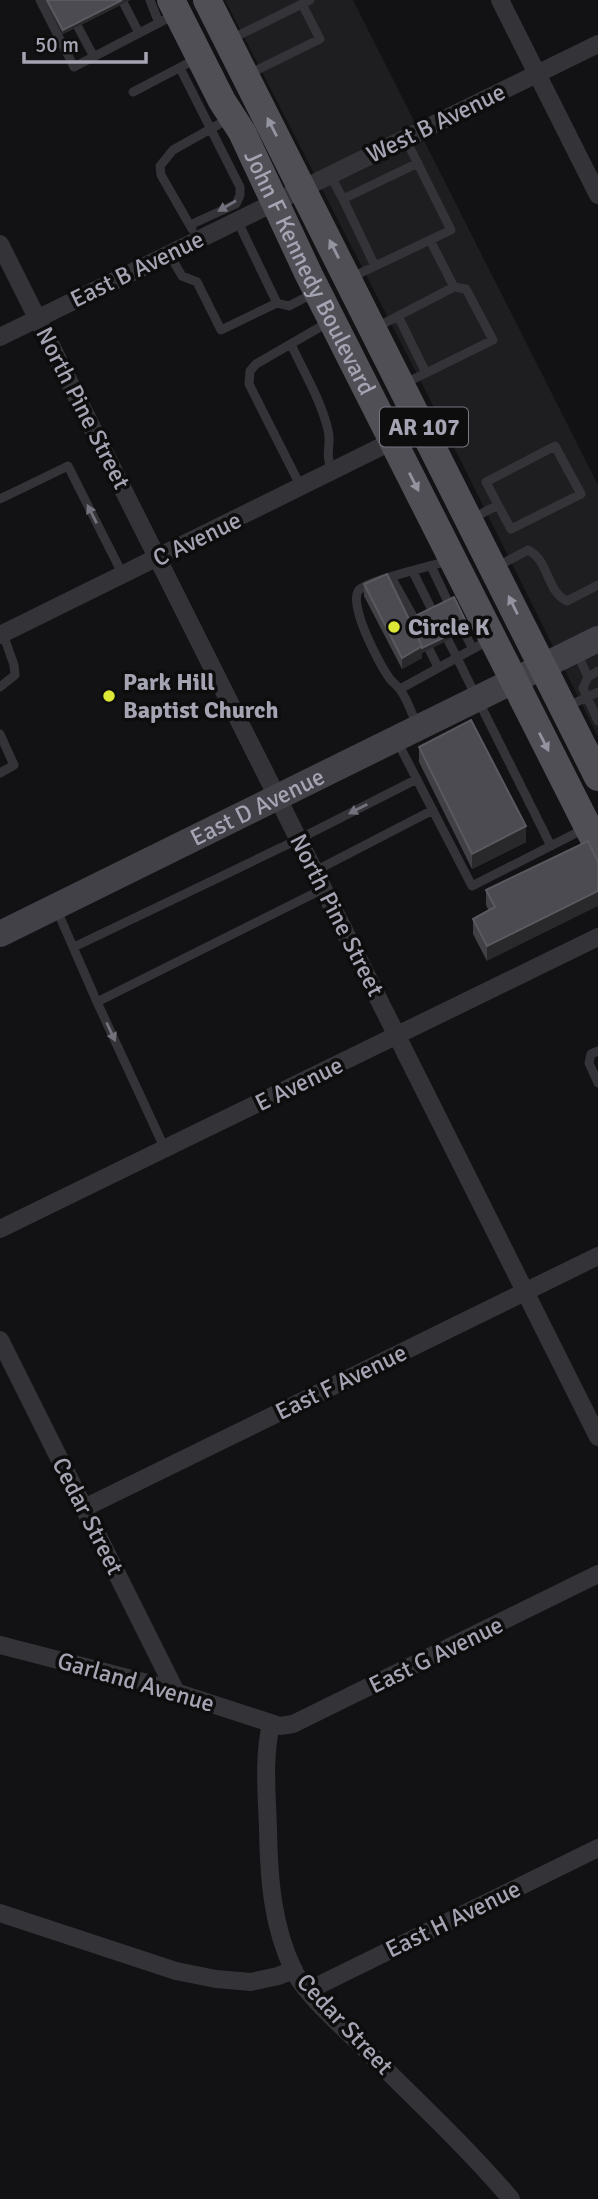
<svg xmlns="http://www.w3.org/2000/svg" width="598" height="2199" viewBox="0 0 598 2199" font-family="Signika,sans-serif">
  <rect width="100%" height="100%" fill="#121113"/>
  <path fill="#1e1e20" d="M225 0H353L598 485V737L439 417Z"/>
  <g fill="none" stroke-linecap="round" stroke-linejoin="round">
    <path stroke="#343338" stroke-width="9" d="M40 0 74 67 174 15
      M150 0 159 23
      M124 4 139 33
      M78 27 94 57
      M231 39 302 4
      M180 68 240 187V195L236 204 190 225
      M247 75 320 39 302 4 310 0
      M133 92 198 58
      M330 175 343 199
      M237 220 277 303 289 306 316 292
      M192 229 161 175 160 166 173 150 230 118
      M169 254 182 276 197 282 221 330 277 303
      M375 266 343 199 418 163
      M350 278 451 230 405 138
      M375 328 398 316
      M291 344C303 371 321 400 328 430 332 445 324 451 332 472
      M426 373 493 340 466 289 454 287
      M403 384 426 373 398 316 454 287 430 240
      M301 487 249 384 250 371 256 364 327 323
      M0 499 68 466 123 575
      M471 519 498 505 511 529 581 494 555 446 486 482 498 505
      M431 566 449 604
      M496 567 528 550C549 560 546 591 567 601L598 585
      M413 572 433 612
      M391 577 415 620
      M464 632 473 649
      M448 640 551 846
      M429 649 438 667
      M577 653 588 677
      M598 671 588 677 583 688 598 721
      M0 687 15 675 14 665 3 634
      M400 689 491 639
      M568 706 598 692
      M417 725C412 714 408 701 401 691 398 686 393 683 390 679 380 666 347 603 359 590 369 580 433 566 451 560
      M0 734 14 765 0 773
      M397 741 472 886 586 828
      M315 871 433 810
      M56 908 97 1002 165 1149
      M74 947 299 839 417 779
      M97 1002 323 889
      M598 1051 591 1054 589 1063 598 1083"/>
    <path stroke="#343338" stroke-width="18" d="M500 0 598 195
      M0 244 598 1437
      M0 337 598 44
      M0 635 423 426
      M0 1229 598 937
      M0 1340 176 1692
      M84 1508 598 1256
      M0 1645 151 1684 280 1726 293 1724 598 1574
      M271 1724C263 1759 267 1794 268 1830 269 1878 272 1926 294 1971 306 1995 342 2026 362 2046 412 2096 465 2145 511 2199
      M0 1913 176 1971 216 1979 251 1982 278 1976 294 1970
      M309 1990 598 1848"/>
    <path stroke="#424148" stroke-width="26" id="s1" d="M0 934 598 639"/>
    <g stroke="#504f56" stroke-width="28">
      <path id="s2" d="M171 0 222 101 242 132 309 275 598 847"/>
      <path d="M207 0 598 777"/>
    </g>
  </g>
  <path fill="#414045" d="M45 0H130L63 34Z
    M364 584 409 619 468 630 422 653V658L402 669 364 596Z
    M419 747 526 842 472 869 419 762Z
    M588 841 487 961 473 934V919L489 911 486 905V890Z"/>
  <path fill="#29292c" d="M122 0H130L63 34V30Z
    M468 626V630L422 653V658L402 669V658L422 646Z
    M526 826V842L472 869V854Z
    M598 891V906L487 961V946Z"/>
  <path fill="#4b4b51" stroke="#595960" stroke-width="2" d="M47 0H122L63 30Z
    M387 574 422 646 402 658 364 584Z
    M454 597 468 626 422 648V646L409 619Z
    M471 720 526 826 472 854 419 747Z
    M588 841 598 862V891L487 946 473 919 495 907 486 890Z"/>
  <defs><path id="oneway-solid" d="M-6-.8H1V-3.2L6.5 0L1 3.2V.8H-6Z" transform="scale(1.75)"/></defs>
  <g fill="#9493a0">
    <use href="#oneway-solid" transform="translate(272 127) rotate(-117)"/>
    <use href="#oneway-solid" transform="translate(334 249) rotate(-117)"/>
    <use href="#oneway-solid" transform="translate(414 482) rotate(63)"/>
    <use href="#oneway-solid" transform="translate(513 605) rotate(-116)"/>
    <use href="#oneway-solid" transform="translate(544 742) rotate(63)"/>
  </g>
  <g fill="#72717c">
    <use href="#oneway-solid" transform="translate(227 206) rotate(150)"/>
    <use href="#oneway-solid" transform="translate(92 514) rotate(-117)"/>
    <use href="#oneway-solid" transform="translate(358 809) rotate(153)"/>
    <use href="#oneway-solid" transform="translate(111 1032) rotate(65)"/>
  </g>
  <g fill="#dde735" stroke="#0d0d0e" stroke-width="2.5">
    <circle cx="394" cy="627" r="7"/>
    <circle cx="109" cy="696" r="7"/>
  </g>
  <g text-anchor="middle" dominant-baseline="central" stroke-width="7" stroke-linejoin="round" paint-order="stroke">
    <rect fill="#0d0d0e" stroke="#777782" stroke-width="2" x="380" y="407.5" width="88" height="39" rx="5"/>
    <g font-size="23" font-weight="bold" fill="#a5a4b3">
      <text x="424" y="427">AR 107</text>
    </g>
    <g font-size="24" fill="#a5a4b3" stroke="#0d0d0e">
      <text transform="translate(436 123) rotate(-26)">West B Avenue</text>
      <text transform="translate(137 269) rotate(-26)">East B Avenue</text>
      <text stroke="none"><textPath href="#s2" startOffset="306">John F Kennedy Boulevard</textPath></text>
      <text transform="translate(83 408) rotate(63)">North Pine Street</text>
      <text transform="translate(197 539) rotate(-26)">C Avenue</text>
      <text stroke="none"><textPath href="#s1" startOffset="287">East D Avenue</textPath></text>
      <text transform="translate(337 915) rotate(63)">North Pine Street</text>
      <text transform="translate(299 1084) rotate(-26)">E Avenue</text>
      <text transform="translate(341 1382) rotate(-26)">East F Avenue</text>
      <text transform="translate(88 1516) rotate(63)">Cedar Street</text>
      <text transform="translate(436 1655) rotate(-26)">East G Avenue</text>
      <text transform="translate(136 1682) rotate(16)">Garland Avenue</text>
      <text transform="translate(453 1919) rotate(-26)">East H Avenue</text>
      <text transform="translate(345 2024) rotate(47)">Cedar Street</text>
    </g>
    <g font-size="24" font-weight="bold" fill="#a5a4b3" stroke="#0d0d0e" text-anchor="start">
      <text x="408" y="627">Circle K</text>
      <text x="123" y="682">Park Hill<tspan x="123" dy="28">Baptist Church</tspan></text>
    </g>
  </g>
  <path d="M24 52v10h122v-10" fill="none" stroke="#a5a4b3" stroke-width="3.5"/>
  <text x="35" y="52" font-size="21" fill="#a5a4b3" stroke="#0d0d0e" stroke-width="5" paint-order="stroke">50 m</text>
</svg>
